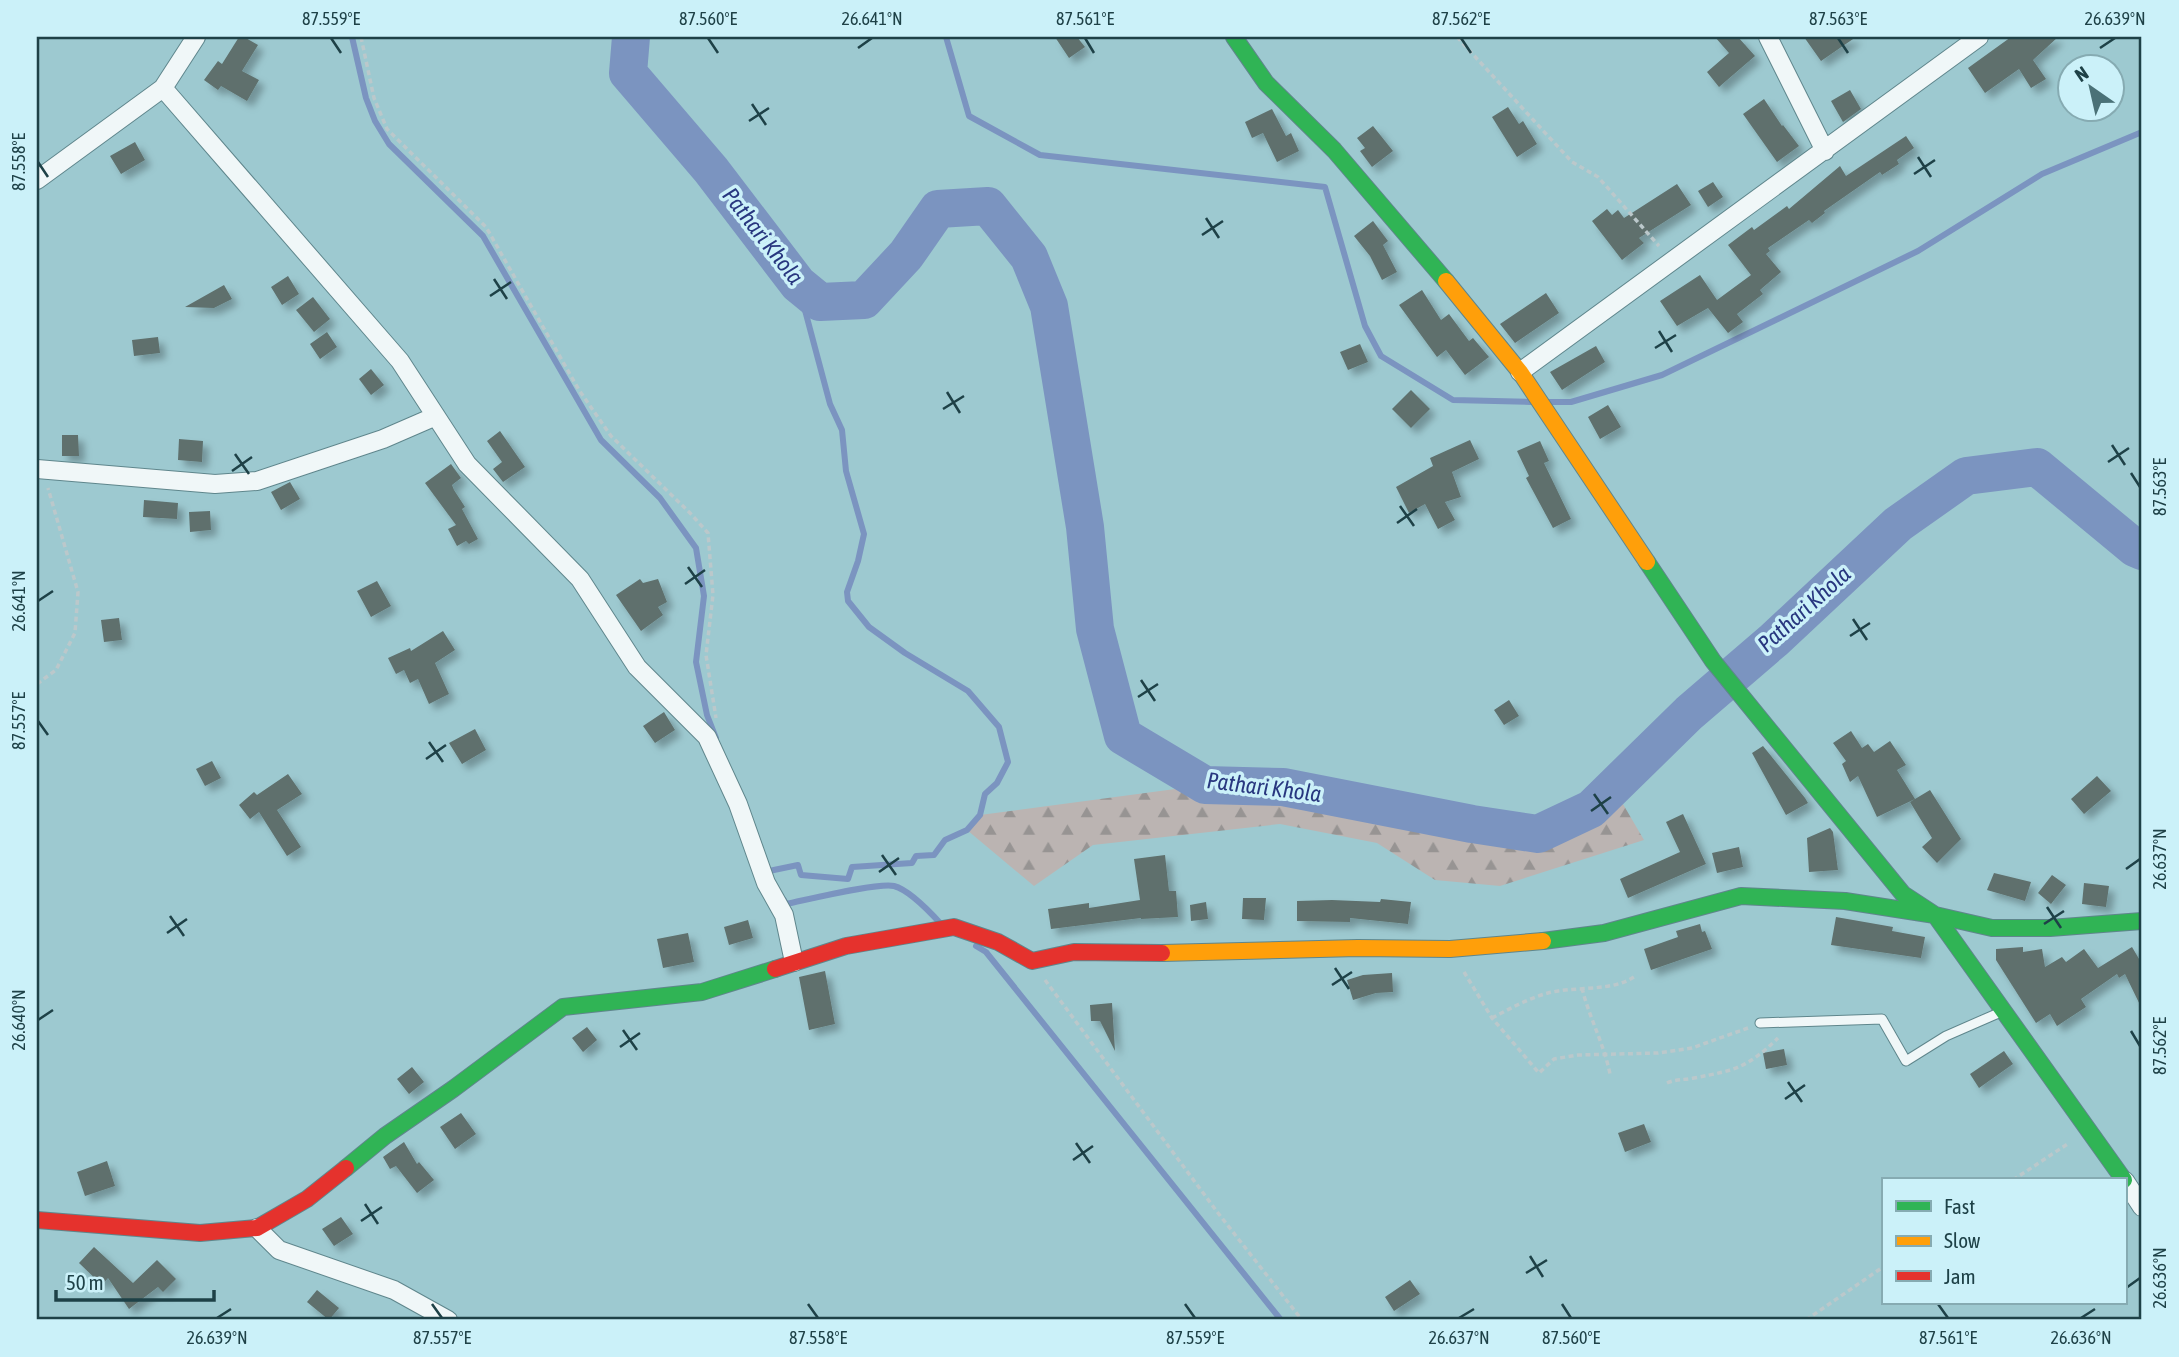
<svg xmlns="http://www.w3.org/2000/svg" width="2179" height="1357" viewBox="0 0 2179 1357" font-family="'Asap Condensed',sans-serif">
  <defs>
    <pattern id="forest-firs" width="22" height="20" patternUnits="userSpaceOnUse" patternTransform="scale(1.75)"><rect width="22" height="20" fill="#bbb4b2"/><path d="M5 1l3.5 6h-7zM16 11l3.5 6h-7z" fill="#979493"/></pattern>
    <filter id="shadow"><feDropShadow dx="6" dy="6" stdDeviation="3.5" flood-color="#0004"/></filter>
  </defs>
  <rect width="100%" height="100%" fill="#9dc9d0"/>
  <path fill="url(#forest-firs)" d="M1205 785 1283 787 1472 824 1538 834 1591 809 1613 787 1644 840 1500 886 1435 880 1377 843 1280 824 1093 845 1034 886 967 830 980 815Z"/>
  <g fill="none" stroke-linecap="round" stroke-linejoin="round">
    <path stroke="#7b94c0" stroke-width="6" d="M352 37 366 98 375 121 389 144 483 236 601 440 660 498 696 548 704 596 696 662 707 715 716 738
      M946 37 969 116 1040 155 1325 187 1365 326 1381 356 1453 400 1532 402
      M798 284 830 404 842 430 846 471 864 534 858 561 847 592 848 601 869 627 905 653 968 691 999 727 1008 762 997 783 985 794 980 815
      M1549 402H1571L1662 375 1918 251 2042 174 2142 132
      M769 871 798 865 801 875 848 879 852 867 912 863 916 856 934 855 945 840 967 830 980 815
      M784 900 786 904C806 900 879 882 894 886 909 890 931 913 941 924
      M976 946 986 952 1281 1320"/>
    <path stroke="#7b94c0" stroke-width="38" d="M631 37 628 73 711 170 798 284 820 302 864 300 906 255 938 209 988 206 1029 257 1049 306 1085 527 1095 629 1123 736 1205 785 1283 787 1472 824 1538 834 1591 809 1689 713 1774 640 1898 524 1966 476 2037 467 2135 548 2142 551"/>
  </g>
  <path fill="#5e706d" filter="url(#shadow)" d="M239 37H244L258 45 242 71 259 80 247 101 221 86 218 90 204 80 218 61 222 64Z
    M1055 37H1077L1085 47 1069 58Z
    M1715 37H1738L1755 56 1719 87 1707 72 1729 53Z
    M1804 37H1856L1821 61Z
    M2011 37H2058L2033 60 2046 79 2031 88 2019 69 1985 93 1968 68Z
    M1850 90 1861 109 1843 122 1831 101Z
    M1764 99 1782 126 1783 125 1799 146 1777 162 1743 114Z
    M1508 107 1519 124 1523 121 1537 144 1517 157 1492 117Z
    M1272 109 1286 136 1291 133 1299 151 1277 162 1263 133 1252 138 1245 122Z
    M1373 126 1393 151 1372 167 1360 151 1365 148 1357 138Z
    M1906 136 1914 148 1897 160 1899 164 1882 175 1880 172 1824 211 1825 213 1812 223 1809 220 1768 248 1770 251 1766 254 1781 272 1760 290 1763 294 1737 314 1743 322 1728 333 1708 308 1677 326 1660 301 1700 275 1717 300 1751 275 1728 245 1752 227 1754 230 1787 206 1789 209 1840 166 1846 176Z
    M135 142 145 160 121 174 110 156Z
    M1713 182 1723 197 1708 207 1698 191Z
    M1677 184 1691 205 1639 238 1644 243 1622 260 1592 221 1607 209 1612 215 1618 210 1624 218Z
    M1373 221 1388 241 1383 245 1397 272 1382 280 1370 256 1354 236Z
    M288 276 299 294 282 305 271 287Z
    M224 285 232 299 214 308 185 307Z
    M1422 290 1441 320 1449 314 1469 341 1473 338 1489 357 1465 375 1446 350 1437 357 1399 305Z
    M1546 293 1559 313 1515 343 1500 324Z
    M313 297 330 319 314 332 296 310Z
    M327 332 337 347 320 359 310 344Z
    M158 337 160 353 134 356 132 340Z
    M1360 344 1368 362 1348 370 1340 352Z
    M1596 346 1605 362 1562 390 1550 372Z
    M371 369 384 385 371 395 359 379Z
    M1411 390 1430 409 1411 428 1392 409Z
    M1608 405 1621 427 1600 439 1588 417Z
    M500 431 525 467 503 482 493 469 502 462 487 441Z
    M62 435H78L79 456H62Z
    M179 439 203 441 202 462 178 460Z
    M1470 440 1479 459 1452 472 1461 497 1445 502 1455 520 1438 529 1425 504 1409 513 1396 487 1433 466 1430 458Z
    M1540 441 1549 461 1544 463 1571 519 1553 528 1526 478 1529 476 1517 451Z
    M451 464 461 478 452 485 454 490 465 507 462 509 478 539 469 544 466 541 457 546 448 529 456 525 425 483Z
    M290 482 300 499 281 510 271 492Z
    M144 500 178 503 177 519 143 517Z
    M210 511 211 530 190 532 189 512Z
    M640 579 643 583 658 579 667 602 658 607 663 615 641 631 616 595Z
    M377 581 391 606 371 617 357 591Z
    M119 618 122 640 104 642 101 620Z
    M443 631 455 650 435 663 449 694 429 704 418 679 410 683 404 670 396 674 388 658 410 648 411 651Z
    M1509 700 1519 716 1504 725 1494 710Z
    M664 712 675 730 655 743 643 726Z
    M475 729 486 750 462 764 449 743Z
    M1851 731 1862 748 1868 744 1874 752 1890 741 1906 765 1897 770 1915 799 1877 817 1858 776 1850 782 1842 764 1846 761 1833 743Z
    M1763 746 1805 798 1808 803 1786 815 1752 753Z
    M212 761 221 778 205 786 196 769Z
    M288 774 302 794 277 810 301 847 287 856 259 812 250 819 239 805 254 792 257 795Z
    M2097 776 2111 791 2084 814 2071 799Z
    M1930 790 1961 839 1937 863 1922 847 1932 838 1910 802Z
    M1683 814 1706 864 1628 898 1620 879 1680 852 1666 822Z
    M1830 828 1833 832 1838 870 1809 872 1807 838Z
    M1739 847 1743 867 1717 873 1712 853Z
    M1165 855 1169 891H1176L1178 917 1141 919V918L1051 929 1048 909 1089 903V908L1140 900 1134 859Z
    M1994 873 2031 882 2025 901 1987 890Z
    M2052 875 2066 885 2051 904 2038 893Z
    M2084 883 2109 886 2106 907 2082 904Z
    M1243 898H1266L1264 920 1242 919Z
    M1381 899 1411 902 1408 924 1350 918V922L1297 921V901L1332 900 1380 902Z
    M1206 902 1208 919 1191 921 1190 905Z
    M1836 917 1893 927 1892 931 1925 937 1921 958 1831 945Z
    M748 920 753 938 729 945 724 927Z
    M1700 924 1702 932 1705 931 1712 949 1651 970 1644 949 1678 937 1676 931Z
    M688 933 694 962 663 968 657 939Z
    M2023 947V952L2042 949 2045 967 2062 957 2066 962 2084 949 2098 968 2132 947 2142 964V1009L2125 974 2119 978 2117 974 2081 999 2086 1007 2057 1026 2050 1014 2036 1023 1996 960V949Z
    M825 971 835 1024 809 1030 799 977Z
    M1392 973 1393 992 1376 993 1353 1000 1347 980 1363 975Z
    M1112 1003 1115 1051 1100 1021H1091L1090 1005Z
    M587 1027 597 1040 583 1052 572 1038Z
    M1784 1049 1787 1065 1766 1069 1763 1053Z
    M2004 1051 2013 1064 1979 1088 1970 1074Z
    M412 1067 424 1082 409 1094 397 1079Z
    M461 1113 476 1134 455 1149 440 1127Z
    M1644 1124 1651 1142 1625 1152 1618 1133Z
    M404 1142 417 1164 419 1162 434 1180 417 1193 396 1166 390 1169 383 1157Z
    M107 1161 115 1186 85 1196 77 1172Z
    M341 1217 353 1234 334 1246 322 1229Z
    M94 1247 133 1283 157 1260 176 1279 163 1292 158 1287 129 1309 108 1278 102 1285 79 1263Z
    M1410 1280 1420 1294 1394 1311 1385 1297Z
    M317 1290 339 1308 329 1320 307 1302Z"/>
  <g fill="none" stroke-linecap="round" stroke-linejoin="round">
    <defs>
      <path id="lane" d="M1760 1023 1882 1019 1906 1061 1946 1036 2001 1012"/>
      <path id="street" d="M1768 37 1825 151
        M163 88 196 37
        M37 180 163 88 400 361 467 464 580 579 637 667 707 737 738 804 766 883 784 915 794 962
        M1520 372 1979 37
        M37 469 215 484 257 481 383 439 436 416
        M2125 1181 2142 1207
        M257 1228 279 1250 394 1290 448 1320"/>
      <path id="fast" d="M1234 37 1266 83 1334 150 1446 281
        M1647 562 1713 661 1903 894 1935 915 1992 928H2050L2142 921
        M1543 941 1604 933 1741 896 1845 901 1935 915 2124 1180
        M346 1168 385 1136 453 1089 563 1007 702 992 775 969"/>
      <path id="slow" d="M1446 281 1520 372 1647 562
        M1162 953 1358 948 1450 949 1543 941"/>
      <path id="jam" d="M775 969 846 946 954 927 998 942 1032 961 1074 952 1162 953
        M37 1220 200 1233 257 1228 307 1199 346 1168"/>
    </defs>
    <use href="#lane" stroke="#5f868c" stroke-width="11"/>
    <use href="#street" stroke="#5f868c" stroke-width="20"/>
    <use href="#fast" stroke="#5f868c" stroke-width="18"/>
    <use href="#slow" stroke="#5f868c" stroke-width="18"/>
    <use href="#jam" stroke="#5f868c" stroke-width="18"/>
    <path stroke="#bbc8cb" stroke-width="3.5" stroke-dasharray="5 3.5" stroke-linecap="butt" d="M361 37 374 98 387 129 486 227 579 390 611 436 690 513 708 533 713 595 706 655 716 718
      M1457 37 1572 162 1598 177 1659 246
      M37 684 56 670 75 633 78 592 48 488
      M1464 972 1492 1018 1539 1073 1554 1059 1578 1055 1658 1053 1692 1048 1748 1028
      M1045 980 1218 1213 1302 1320
      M1582 988C1589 1017 1604 1044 1610 1074
      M1492 1018C1509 1009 1529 998 1548 993 1575 986 1611 992 1634 977
      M1667 1083C1676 1079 1684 1080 1694 1078 1736 1070 1747 1068 1778 1038
      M2013 1180 2069 1143
      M1806 1320 1883 1267"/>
    <use href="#lane" stroke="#f0f7f8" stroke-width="9"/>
    <use href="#street" stroke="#f0f7f8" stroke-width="18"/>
    <use href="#fast" stroke="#30b455" stroke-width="16"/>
    <use href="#slow" stroke="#ff9f0a" stroke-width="16"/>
    <use href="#jam" stroke="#e5322d" stroke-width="16"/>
  </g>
  <path fill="none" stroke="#1e4147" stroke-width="2.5" d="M331 38 341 53M708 38 718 53M1085 38 1094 53M1461 38 1471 53M1838 38 1848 53M858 48 872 38M2100 48 2115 38M752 104 766 125M749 121 769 108M1918 157 1931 177M38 162 48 177M1914 174 1935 160M1206 218 1219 238M1202 235 1223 221M494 279 507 299M490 296 511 282M1659 331 1672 352M1655 348 1676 335M947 392 960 413M943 409 964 396M2112 445 2125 465M235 454 249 474M2108 462 2129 448M232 471 252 457M2131 473 2140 487M1400 506 1414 526M1397 523 1417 509M688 567 702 587M685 584 705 570M38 601 53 591M1853 619 1867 640M1850 636 1870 623M1141 680 1155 701M1138 697 1158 684M38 721 48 735M429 742 443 762M426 759 446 745M1594 794 1608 814M1591 811 1611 797M882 855 896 875M2126 869 2140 859M879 872 899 858M2047 907 2061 928M170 916 184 936M2044 924 2064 911M167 933 187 919M1335 968 1349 989M1332 985 1352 972M38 1020 53 1010M623 1030 637 1050M2131 1031 2140 1046M620 1047 640 1033M1788 1082 1802 1102M1785 1099 1805 1085M1076 1143 1090 1163M1073 1160 1093 1146M365 1204 378 1224M361 1221 382 1207M1530 1256 1543 1277M1526 1273 1547 1260M2126 1288 2140 1278M432 1304 442 1318M808 1304 818 1318M1185 1304 1195 1318M1562 1304 1571 1318M1938 1304 1948 1318M217 1318 231 1309M1459 1318 1474 1309M2081 1318 2095 1309"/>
  <g text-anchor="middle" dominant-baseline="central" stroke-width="7" stroke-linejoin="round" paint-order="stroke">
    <g font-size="23" font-style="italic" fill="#28377f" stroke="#cbf1f9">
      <text transform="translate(763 236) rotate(52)">Pathari Khola</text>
      <text transform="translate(1804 609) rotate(-42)">Pathari Khola</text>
      <text transform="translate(1264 787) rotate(7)">Pathari Khola</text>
    </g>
  </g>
  <rect width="2179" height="1357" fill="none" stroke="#cbf1f9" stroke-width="77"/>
  <rect x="1882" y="1178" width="245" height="126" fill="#cbf1f9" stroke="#86abb2" stroke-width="2"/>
  <rect x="1896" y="1201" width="35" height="10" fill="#30b455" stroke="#86abb2" stroke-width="2"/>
  <text x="1944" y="1214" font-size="21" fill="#1e4147">Fast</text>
  <rect x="1896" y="1236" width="35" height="10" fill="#ff9f0a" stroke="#86abb2" stroke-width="2"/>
  <text x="1944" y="1248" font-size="21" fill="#1e4147">Slow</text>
  <rect x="1896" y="1271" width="35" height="10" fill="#e5322d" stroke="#86abb2" stroke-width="2"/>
  <text x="1944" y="1284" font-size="21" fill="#1e4147">Jam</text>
  <g transform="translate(2091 88) rotate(326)"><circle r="33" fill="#cbf1f9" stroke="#86abb2" stroke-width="2"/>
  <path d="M0-5L12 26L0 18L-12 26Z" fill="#4a7177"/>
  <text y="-10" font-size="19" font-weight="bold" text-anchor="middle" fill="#1e4147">N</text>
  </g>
  <path d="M56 1290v10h158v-10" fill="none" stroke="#1e4147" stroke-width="3.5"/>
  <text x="66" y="1290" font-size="21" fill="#1e4147" stroke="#cbf1f9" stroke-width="5" paint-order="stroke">50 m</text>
  <rect x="38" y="38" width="2102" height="1280" fill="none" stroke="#1e4147" stroke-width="2.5"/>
  <g font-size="18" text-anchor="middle" fill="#1e4147">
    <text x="331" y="25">87.559°E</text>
    <text x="708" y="25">87.560°E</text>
    <text x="872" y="25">26.641°N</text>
    <text x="1085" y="25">87.561°E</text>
    <text x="1461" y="25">87.562°E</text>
    <text x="1838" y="25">87.563°E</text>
    <text x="2115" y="25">26.639°N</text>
    <text transform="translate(19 162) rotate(-90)" y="6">87.558°E</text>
    <text transform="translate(2160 487) rotate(-90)" y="6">87.563°E</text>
    <text transform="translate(19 601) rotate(-90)" y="6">26.641°N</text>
    <text transform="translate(19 721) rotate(-90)" y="6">87.557°E</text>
    <text transform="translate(2160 859) rotate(-90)" y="6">26.637°N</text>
    <text transform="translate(19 1020) rotate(-90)" y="6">26.640°N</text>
    <text transform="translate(2160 1046) rotate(-90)" y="6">87.562°E</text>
    <text transform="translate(2160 1278) rotate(-90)" y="6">26.636°N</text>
    <text x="217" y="1344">26.639°N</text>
    <text x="442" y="1344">87.557°E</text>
    <text x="818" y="1344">87.558°E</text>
    <text x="1195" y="1344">87.559°E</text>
    <text x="1459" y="1344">26.637°N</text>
    <text x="1571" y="1344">87.560°E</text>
    <text x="1948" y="1344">87.561°E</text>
    <text x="2081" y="1344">26.636°N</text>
  </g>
</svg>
